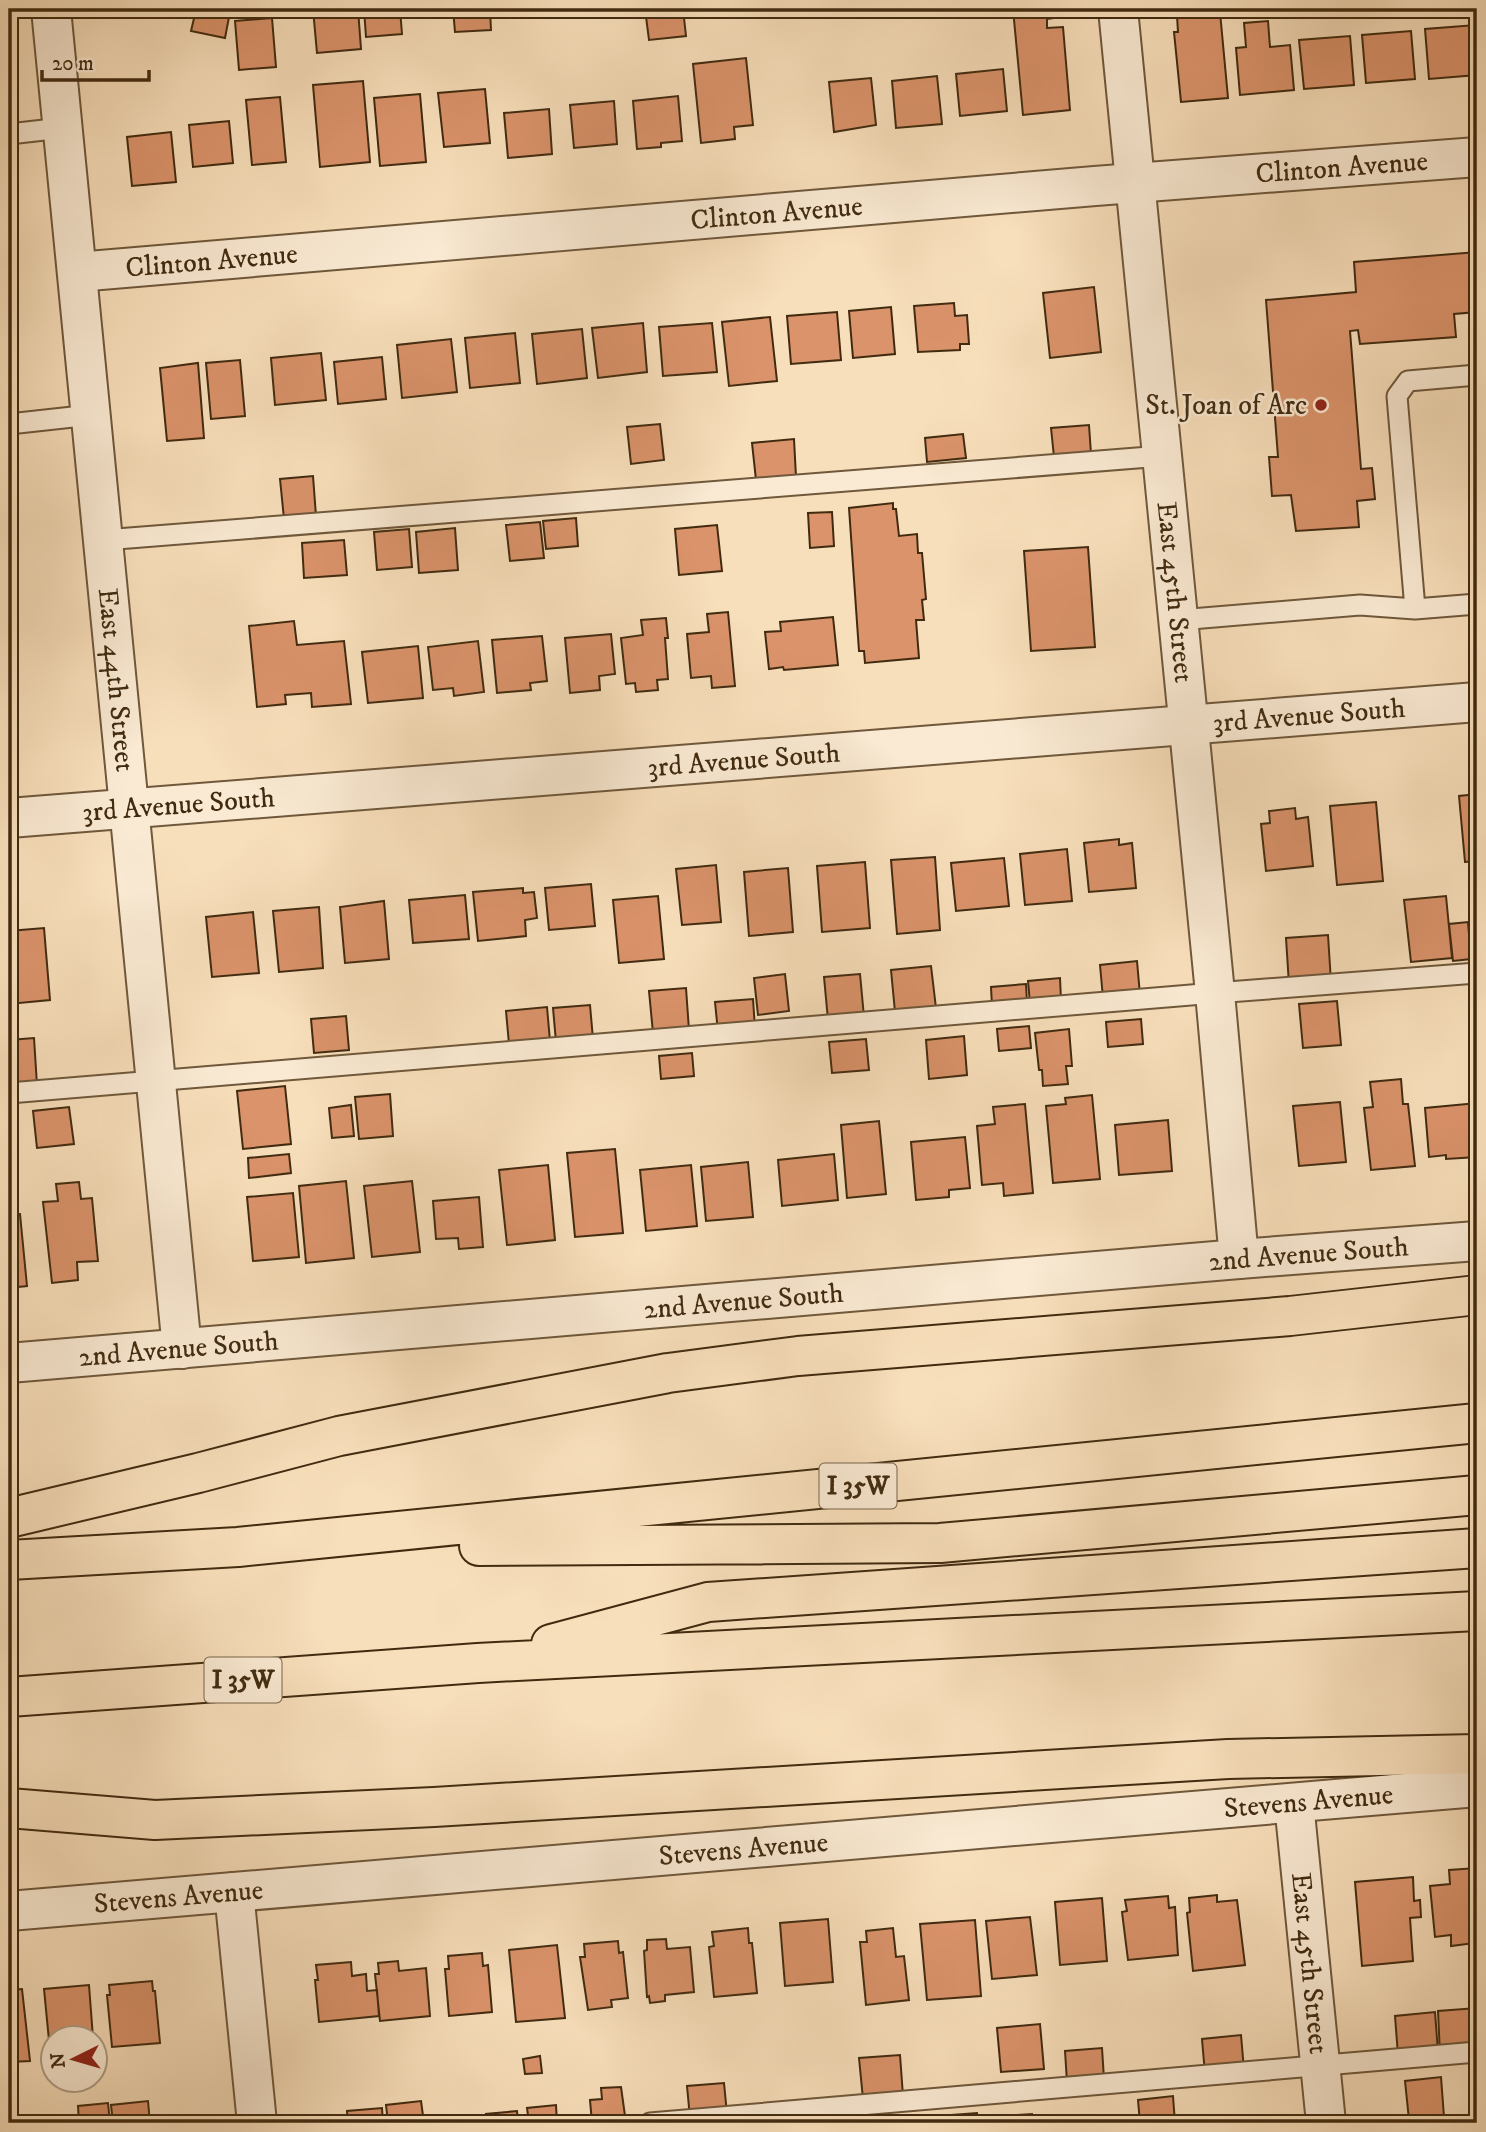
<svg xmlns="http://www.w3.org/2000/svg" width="1486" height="2132" viewBox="0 0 1486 2132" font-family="'IM FELL DW Pica',serif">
  <rect width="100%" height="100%" fill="#f8dfbb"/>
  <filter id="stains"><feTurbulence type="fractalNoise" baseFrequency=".00286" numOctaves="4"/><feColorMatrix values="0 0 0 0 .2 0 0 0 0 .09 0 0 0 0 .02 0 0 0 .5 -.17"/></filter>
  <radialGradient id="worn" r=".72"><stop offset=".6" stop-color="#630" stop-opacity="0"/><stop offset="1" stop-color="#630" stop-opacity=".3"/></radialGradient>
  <path fill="#db936b" stroke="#412b10" stroke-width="2" d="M313 9H358L361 49 317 53Z
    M364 9H400L402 34 366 37Z
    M453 9H490L491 30 455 32Z
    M645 9H683L686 36 649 40Z
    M1013 9H1060L1061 17 1047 19V28L1063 27 1070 110 1023 115Z
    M196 10 229 17 225 38 191 31Z
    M1220 12 1228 98 1181 102 1174 32H1178L1177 16Z
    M272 18 276 67 239 70 235 21Z
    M1268 21 1270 47 1290 45 1294 90 1240 95 1236 48 1246 47 1244 23Z
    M1476 25 1477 75 1429 79 1425 29Z
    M1411 31 1415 79 1366 83 1362 35Z
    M1350 36 1354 85 1304 89 1299 40Z
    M746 58 753 125 734 127 735 139 701 143 693 64Z
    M1003 69 1007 111 960 116 956 74Z
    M937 76 942 124 896 128 892 81Z
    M871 78 876 125 834 132 829 82Z
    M363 81 370 162 320 167 313 85Z
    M485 89 490 143 444 147 438 93Z
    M420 94 426 162 380 166 374 98Z
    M678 96 682 141 661 143V147L637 149 633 101Z
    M280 97 286 162 252 165 246 100Z
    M614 101 617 144 574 148 570 105Z
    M549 109 552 154 508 158 504 113Z
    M229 121 233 163 193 167 189 125Z
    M171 132 176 182 132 186 127 137Z
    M1477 252V312L1454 314 1456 337 1360 344 1358 330 1350 331 1361 469 1372 468 1375 499 1357 501 1359 527 1296 531 1291 495 1272 496 1269 457H1278L1266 300 1356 292 1354 262Z
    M1094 287 1101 352 1050 358 1043 293Z
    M954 303 955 316 967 315 969 344H960V350L918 352 914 306Z
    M891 307 895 354 853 358 849 311Z
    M837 312 841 360 791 364 787 316Z
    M770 317 777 381 729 386 722 322Z
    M643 323 647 372 598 378 592 328Z
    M712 323 717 372 663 376 659 327Z
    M582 329 587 378 537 384 532 334Z
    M515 333 520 383 470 388 465 338Z
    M451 339 457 392 402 398 397 345Z
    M321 353 326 400 275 405 271 358Z
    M382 357 386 399 338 404 334 362Z
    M240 360 245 416 211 419 206 363Z
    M198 363 204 438 167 441 160 368Z
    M660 424 664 460 631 464 627 427Z
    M1089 425 1091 454 1054 457 1051 428Z
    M963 434 966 458 927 462 925 438Z
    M794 439 796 477 756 480 752 443Z
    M313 476 316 516 284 519 280 479Z
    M893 503V509H896L899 536 917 534 918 553H922L926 599 922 600 924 620H916L919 658 865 663 864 651H859L849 508Z
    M832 512 834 546 810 548 808 513Z
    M576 518 578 546 546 549 543 521Z
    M540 522 544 558 510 561 506 525Z
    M717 525 722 571 679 575 675 529Z
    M455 528 458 570 419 573 416 532Z
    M409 529 412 567 377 570 374 532Z
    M344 540 347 575 304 578 302 543Z
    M1088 547 1095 647 1031 651 1024 551Z
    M728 612 735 686 712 688 711 676 691 678 687 634 709 632 707 614Z
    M833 617 838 665 784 670 783 667 769 669 765 632 781 631 780 622Z
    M666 618 668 638H665L668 679 657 680 658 690 636 692 635 683 626 684 621 638 643 635 641 620Z
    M294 621 297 645 344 641 351 704 312 707 311 693 285 695 286 704 257 707 249 626Z
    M611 634 615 674 599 676 600 690 570 693 565 638Z
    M542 636 547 681 530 683 531 690 497 693 492 640Z
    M478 641 484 692 454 696 453 688 433 690 428 647Z
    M418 646 423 698 368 703 362 652Z
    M1477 794V861L1465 862 1459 796Z
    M1376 802 1383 881 1337 885 1330 806Z
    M1295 808 1296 819 1308 817 1313 866 1266 871 1261 824 1270 823 1269 811Z
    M1119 839V845L1132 843 1136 888 1089 892 1084 843Z
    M1067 849 1072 901 1025 905 1020 854Z
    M935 857 940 930 897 934 891 860Z
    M1004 858 1009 906 956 911 951 863Z
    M865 862 870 928 822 932 817 866Z
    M716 865 721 922 682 925 676 869Z
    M788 868 793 932 749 936 744 872Z
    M591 884 595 926 549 930 545 888Z
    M523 888V893L534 892 537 918 525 920 526 936 478 941 473 892Z
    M1469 888H1477V910L1471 911Z
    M465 895 469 939 413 943 409 900Z
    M658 896 664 959 619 963 613 900Z
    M1446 896 1452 958 1411 962 1404 900Z
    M384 901 389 959 345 963 340 907Z
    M319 907 323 968 279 972 273 911Z
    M253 912 259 973 212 977 206 917Z
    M1468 922 1471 959 1453 961 1449 924Z
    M1474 926H1477V961H1476Z
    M44 928 50 1000 9 1004V931Z
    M1328 935 1331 982 1289 985 1286 938Z
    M1137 961 1140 995 1103 998 1100 965Z
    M931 966 936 1008 895 1012 891 970Z
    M785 974 789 1011 758 1015 754 978Z
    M860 974 864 1017 828 1020 824 977Z
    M1060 978 1061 1000 1030 1003 1028 981Z
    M1026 984 1027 1003 992 1006 991 987Z
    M686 988 689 1030 653 1033 649 991Z
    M753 999 755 1029 718 1032 715 1002Z
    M1337 1001 1341 1045 1303 1048 1299 1004Z
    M590 1005 593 1039 556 1042 553 1008Z
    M547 1007 550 1041 509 1044 506 1011Z
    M346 1016 349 1050 314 1053 311 1019Z
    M1141 1019 1143 1044 1108 1047 1106 1022Z
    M1029 1026 1031 1048 999 1051 997 1029Z
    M1069 1029 1072 1066H1066L1068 1084 1043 1086 1042 1070H1039L1035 1033Z
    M964 1036 967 1075 929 1079 926 1040Z
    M34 1038 37 1085 9 1087V1040Z
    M866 1039 869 1070 832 1073 829 1042Z
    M692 1053 694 1076 661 1079 659 1056Z
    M1401 1079 1403 1104H1408L1415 1166 1371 1170 1364 1108 1373 1107 1370 1082Z
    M285 1086 291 1144 243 1149 237 1091Z
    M390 1094 393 1136 359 1139 355 1097Z
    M1092 1095 1100 1179 1053 1183 1046 1106 1066 1104 1065 1098Z
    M1340 1102 1346 1162 1299 1166 1293 1106Z
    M1477 1103V1157L1446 1159V1155L1429 1157 1425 1108Z
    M1025 1104 1033 1193 1004 1196 1003 1183 982 1185 977 1126 995 1124 993 1107Z
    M351 1105 354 1136 332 1138 329 1108Z
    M69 1107 74 1144 37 1148 33 1111Z
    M1168 1120 1172 1171 1119 1175 1115 1125Z
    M879 1121 886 1194 847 1198 841 1125Z
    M965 1137 970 1188 949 1190V1197L916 1200 911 1142Z
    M615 1149 623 1233 575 1237 567 1153Z
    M289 1154 291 1173 249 1178 248 1158Z
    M834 1154 838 1200 782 1206 778 1160Z
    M748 1162 753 1217 706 1221 701 1167Z
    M548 1165 555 1240 507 1245 499 1170Z
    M691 1165 697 1226 646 1231 640 1170Z
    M346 1181 354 1258 306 1263 299 1186Z
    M412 1181 420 1252 372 1257 364 1186Z
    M79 1182 81 1199 92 1198 98 1261 77 1262 78 1280 52 1283 43 1202 58 1201 56 1184Z
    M293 1193 299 1257 253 1261 247 1197Z
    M479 1197 483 1247 459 1249 458 1238 436 1239 433 1201Z
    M20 1214 27 1286 9 1288V1215Z
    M1477 1868V1934H1474L1475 1943 1451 1946V1935L1435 1937 1430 1886 1450 1884 1449 1870Z
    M1413 1877 1414 1901 1420 1900 1421 1917 1410 1918 1413 1961 1362 1966 1355 1882Z
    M1217 1895V1902L1237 1900 1245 1965 1193 1971 1187 1913 1190 1912 1189 1898Z
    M1168 1896 1169 1908 1175 1907 1178 1955 1128 1960 1122 1912 1127 1911 1125 1900Z
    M1102 1898 1107 1961 1060 1965 1055 1902Z
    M1030 1917 1037 1975 992 1979 986 1921Z
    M828 1919 833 1982 785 1986 780 1923Z
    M975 1920 981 1996 927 2000 920 1924Z
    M748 1928 749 1943H752L757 1993 714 1997 709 1947 714 1946 712 1932Z
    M893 1928 896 1957 904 1956 909 2000 866 2005 860 1942H867L866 1931Z
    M666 1939 667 1949 690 1947 694 1992 665 1995V2001L650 2003 649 1996 647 1997 644 1951 647 1950V1940Z
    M618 1941 619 1953 623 1952 628 1998 611 2000 612 2007 588 2010 580 1957H585L584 1944Z
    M557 1945 565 2018 516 2022 509 1950Z
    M482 1953 483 1966 488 1965 492 2012 449 2016 445 1969H449L448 1956Z
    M398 1961 399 1971 426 1968 430 2016 380 2021 375 1974H379L378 1963Z
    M351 1962 352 1976 366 1974 367 1991 377 1990 379 2016 319 2022 315 1980H318L316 1965Z
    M152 1981 153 1991H155L160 2043 112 2047 107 1995H110L109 1985Z
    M89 1985 93 2038H52V2061H51L44 1989Z
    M22 1989 30 2061 9 2062V1990Z
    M1477 2008V2050L1440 2054 1438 2011Z
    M1435 2012 1438 2052 1398 2055 1395 2016Z
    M1040 2024 1044 2069 1001 2072 997 2028Z
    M1241 2035 1244 2070 1205 2074 1202 2039Z
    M1102 2048 1104 2079 1067 2082 1065 2051Z
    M900 2055 903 2096 863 2099 859 2058Z
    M540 2056 542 2073 525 2074 523 2059Z
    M1441 2077 1444 2117 1409 2120 1405 2081Z
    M724 2083 727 2114 690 2118 687 2086Z
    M621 2087 626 2123H592L590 2100 602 2099 601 2088Z
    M1173 2096 1175 2123H1140L1138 2100Z
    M148 2101 150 2123H113L111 2105Z
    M421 2101 424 2123H388L386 2105Z
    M108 2103 110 2123H79L78 2106Z
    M556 2105 557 2123H529L527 2108Z
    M382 2108 383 2123H348L347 2111Z
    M517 2111 518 2123H487L486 2114Z
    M977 2113 978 2123H938V2116Z
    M1032 2114 1033 2123H1019L1018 2115Z
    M9 2115H19L20 2123H9Z
    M1106 2120V2123H1076V2122Z"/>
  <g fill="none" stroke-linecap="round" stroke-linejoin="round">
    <defs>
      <path id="lane" d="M9 134 62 128
        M9 424 91 415
        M104 540 1162 456
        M1415 609 1477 604
        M1179 620 1360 605 1415 609 1397 396 1408 381 1477 375
        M9 1093 1215 993 1477 973
        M650 2123 1477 2052"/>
      <g id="street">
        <path id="s1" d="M51 9 182 1349"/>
        <path id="s2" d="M1118 9 1215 993 1239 1259"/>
        <path id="s3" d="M77 272 1095 186 1477 157"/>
        <path id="s4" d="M9 818 1477 702"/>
        <path id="s5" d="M9 1363 1239 1259 1477 1241"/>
        <path id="s6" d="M1294 1803 1326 2123"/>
        <path d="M234 1892 257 2123"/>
        <path id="s7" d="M9 1911 1477 1787"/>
      </g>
      <path id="highway" d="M9 1518 198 1473 339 1436 668 1373 798 1356 1290 1316 1477 1295
        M479 1546 940 1543 1477 1495
        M9 1560 238 1547 1477 1423
        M551 1644 708 1602 1477 1548
        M9 1697 478 1663 1477 1611
        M9 1808 155 1820 434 1807 1228 1759 1477 1754"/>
    </defs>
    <use href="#lane" stroke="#6f583b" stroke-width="23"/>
    <use href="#street" stroke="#6f583b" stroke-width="42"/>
    <use href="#highway" stroke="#412b10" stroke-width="42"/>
    <use href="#lane" stroke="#faead3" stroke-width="19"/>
    <use href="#street" stroke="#faead3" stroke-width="38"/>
    <use href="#highway" stroke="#f8dfbb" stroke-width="38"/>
  </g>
  <circle fill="#8f2418" stroke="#faead3" stroke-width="2.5" cx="1321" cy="405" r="7"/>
  <g text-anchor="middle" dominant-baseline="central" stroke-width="5" stroke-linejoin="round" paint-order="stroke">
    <g fill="#faead3" stroke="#78644a" stroke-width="2">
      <rect x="819.5" y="1463.5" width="77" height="45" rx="5"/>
      <rect x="204.5" y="1657.5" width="77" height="45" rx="5"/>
    </g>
    <g font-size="26" font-weight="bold" fill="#412b10">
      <text x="858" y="1486">I 35W</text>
      <text x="243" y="1680">I 35W</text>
    </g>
    <g font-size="28" fill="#412b10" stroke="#faead3">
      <text stroke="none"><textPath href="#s3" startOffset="1269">Clinton Avenue</textPath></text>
      <text stroke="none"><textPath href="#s3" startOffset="702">Clinton Avenue</textPath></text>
      <text stroke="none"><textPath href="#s3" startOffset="135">Clinton Avenue</textPath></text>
      <text stroke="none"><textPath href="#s2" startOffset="586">East 45th Street</textPath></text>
      <text stroke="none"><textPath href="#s1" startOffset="674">East 44th Street</textPath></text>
      <text stroke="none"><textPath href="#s4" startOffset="1304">3rd Avenue South</textPath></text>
      <text stroke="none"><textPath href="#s4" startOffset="737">3rd Avenue South</textPath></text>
      <text stroke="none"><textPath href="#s4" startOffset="170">3rd Avenue South</textPath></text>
      <text stroke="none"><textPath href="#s5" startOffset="1304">2nd Avenue South</textPath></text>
      <text stroke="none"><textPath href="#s5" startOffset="737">2nd Avenue South</textPath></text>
      <text stroke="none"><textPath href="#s5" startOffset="170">2nd Avenue South</textPath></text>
      <text stroke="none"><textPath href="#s7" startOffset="1304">Stevens Avenue</textPath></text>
      <text stroke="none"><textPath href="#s7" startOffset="737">Stevens Avenue</textPath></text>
      <text stroke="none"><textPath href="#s7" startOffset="170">Stevens Avenue</textPath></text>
      <text stroke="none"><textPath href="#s6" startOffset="161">East 45th Street</textPath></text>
    </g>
    <g font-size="28" fill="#412b10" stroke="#faead3" text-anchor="end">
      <text x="1307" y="405">St. Joan of Arc</text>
    </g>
  </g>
  <rect width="1486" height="2132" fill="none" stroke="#f8dfbb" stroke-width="35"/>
  <rect x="10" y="10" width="1465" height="2111" fill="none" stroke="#412b10" stroke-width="3.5"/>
  <rect x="18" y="18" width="1451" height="2097" fill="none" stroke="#412b10" stroke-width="2"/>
  <g transform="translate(74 2059) rotate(265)"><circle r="33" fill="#faead3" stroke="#b09e85" stroke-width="2"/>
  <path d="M0-5L12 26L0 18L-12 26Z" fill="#8f2418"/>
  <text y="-10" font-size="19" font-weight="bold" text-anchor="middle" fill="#412b10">N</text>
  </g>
  <path d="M42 70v10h107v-10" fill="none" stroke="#412b10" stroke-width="3.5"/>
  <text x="52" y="70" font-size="21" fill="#412b10" stroke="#faead3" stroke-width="5" paint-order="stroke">20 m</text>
  <rect width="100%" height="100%" filter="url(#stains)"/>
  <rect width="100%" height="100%" fill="url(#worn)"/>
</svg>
